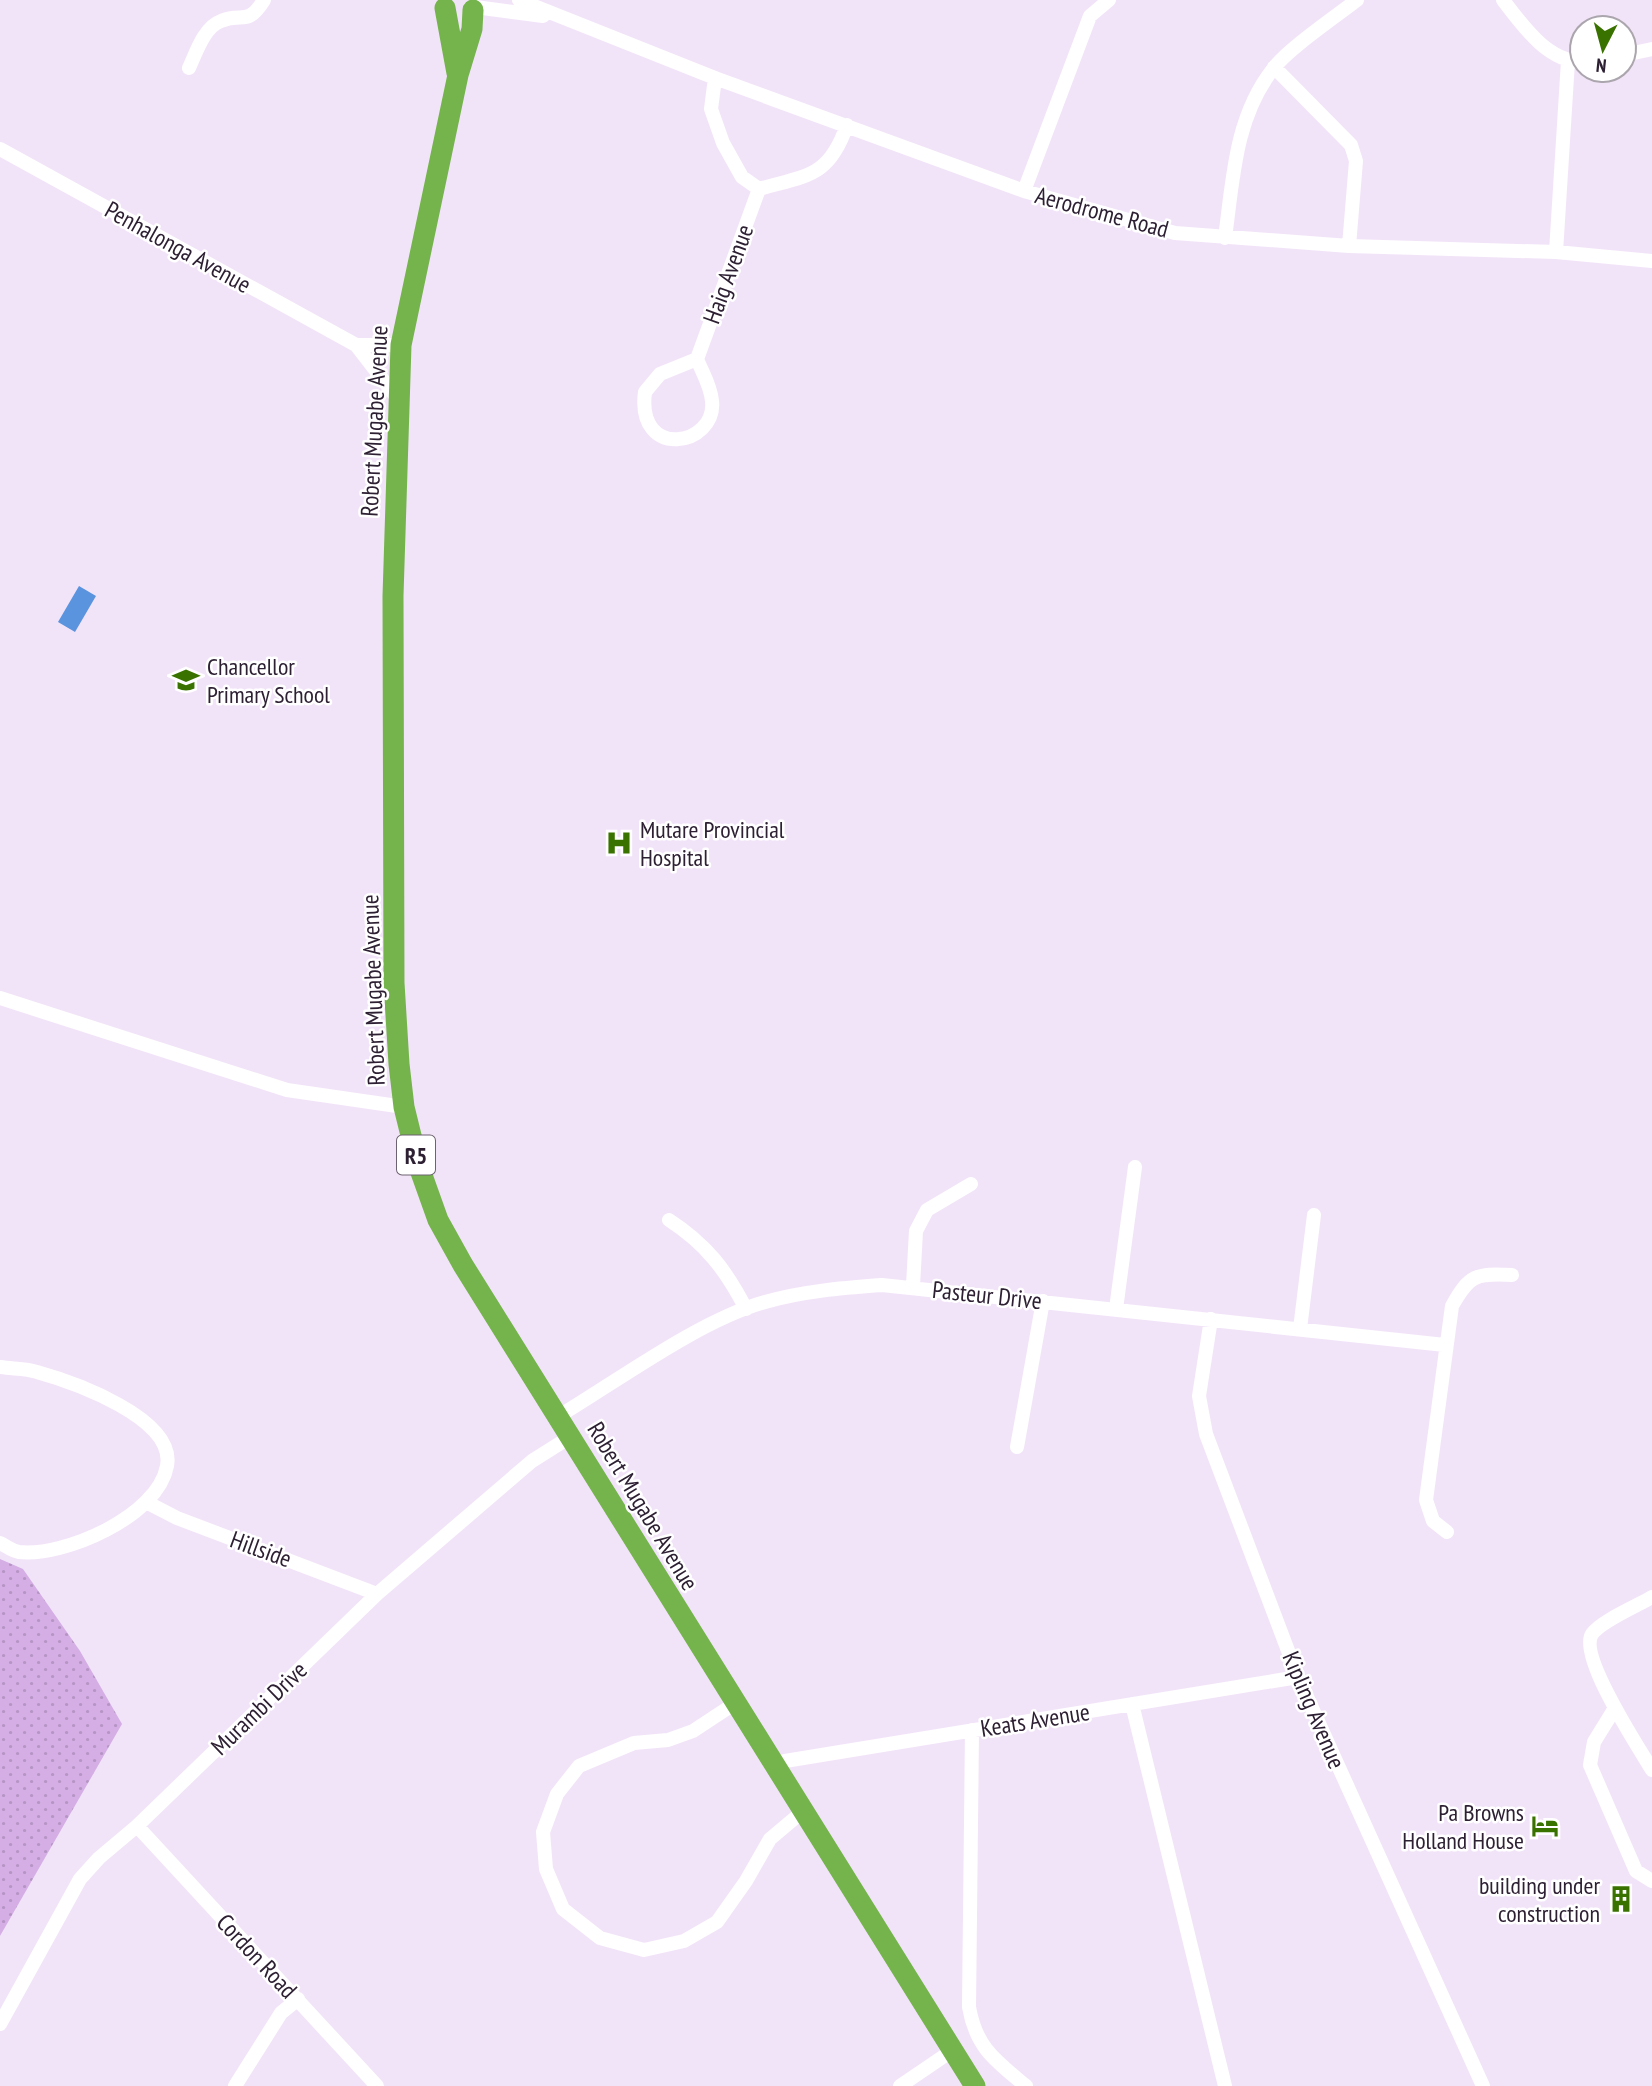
<svg xmlns="http://www.w3.org/2000/svg" width="1652" height="2086" viewBox="0 0 1652 2086" font-family="'PT Sans Narrow',sans-serif">
  <defs>
    <pattern id="grass-dots" width="8" height="8" patternUnits="userSpaceOnUse" patternTransform="scale(1.75)"><rect width="8" height="8" fill="#d4aee5"/><path d="M2 2h.1M6 6h.1" fill="none" stroke="#b695c5" stroke-width="1.8" stroke-linecap="round"/></pattern>
  </defs>
  <rect width="100%" height="100%" fill="#f2e4f8"/>
  <path fill="url(#grass-dots)" d="M0 1559 23 1569 80 1651 122 1724 0 1936Z"/>
  <path fill="#5a94de" d="M79 586 96 596 75 632 58 622Z"/>
  <g fill="none" stroke-linecap="round" stroke-linejoin="round">
    <path stroke="#fff" stroke-width="14" d="M519 0 715 78 1024 191 1175 233 1349 246 1556 252 1652 261
      M1503 0C1523 26 1547 61 1582 62
      M475 7 543 16
      M1624 55 1652 49
      M1274 67 1351 145 1356 161 1349 246
      M189 68C196 53 204 27 221 21 243 12 247 27 264 0
      M715 78 711 109 723 143 742 177 759 189C808 175 829 177 847 125
      M0 149 356 345 397 398
      M1024 191 1090 16 1109 0
      M1225 238C1233 179 1235 117 1273 69 1288 49 1335 17 1357 0
      M1556 252 1568 61
      M356 345H401
      M697 359 660 374 645 392C636 461 717 446 712 401 711 386 702 372 697 359L759 189
      M0 998 287 1090 404 1107
      M669 1220C706 1244 726 1270 746 1309
      M913 1286 916 1231 927 1210 971 1184
      M1116 1309 1135 1167
      M1211 1319 1199 1396 1206 1434 1298 1677 1483 2086
      M1300 1329 1314 1215
      M0 1367C12 1369 26 1368 37 1372 73 1382 176 1418 167 1466 158 1516 65 1557 19 1552 12 1551 6 1546 0 1543
      M559 1416C619 1380 700 1320 765 1302 803 1291 843 1288 882 1285L1445 1345
      M1017 1447 1043 1301
      M146 1502 177 1518 377 1594
      M1447 1532 1433 1521 1426 1500 1452 1306C1469 1275 1476 1273 1512 1275
      M1652 1597C1637 1606 1601 1621 1592 1634 1578 1656 1639 1748 1652 1770
      M734 1704 693 1731 668 1740 634 1743 579 1766 557 1794 543 1832 546 1869 563 1909 600 1938 644 1950 684 1941 717 1922 746 1881 770 1839 802 1812
      M1132 1704 1225 2086
      M1615 1708 1594 1742 1590 1765 1636 1871 1652 1881
      M972 1730 969 2007C976 2048 996 2061 1026 2086
      M772 1765 785 1761 1298 1677
      M137 1826 377 2086
      M0 2024 80 1879 99 1858 137 1826 377 1594 532 1461 570 1437
      M235 2086 281 2013 298 1999
      M900 2086 953 2050"/>
    <path stroke="#75b44d" stroke-width="21" d="M445 8 457 73
      M473 10 472 29 458 75 401 345 393 596 394 983 399 1064 404 1107 418 1164 438 1220 463 1265 975 2086"/>
  </g>
  <defs>
    <symbol id="school-bare" viewBox="-9 -9 18 18"><path d="M0-5L7-2L0 1L-7-2ZM-4 1L0 2.5L4 1V4Q0 6-4 4Z" fill="#3a7200" stroke="#fff" stroke-width="2.5" paint-order="stroke"/></symbol>
    <symbol id="hospital-bare" viewBox="-9 -9 18 18"><path d="M-5-5h3v3.5h4V-5h3V5h-3V1.5h-4V5h-3Z" fill="#3a7200" stroke="#fff" stroke-width="2.5" paint-order="stroke"/></symbol>
    <symbol id="hotel-bare" viewBox="-9 -9 18 18"><path d="M-6-4.5h1.5V1H6V5H4.5V3h-9V5H-6ZM-4 0a1.8 1.8 0 1 1 3.6 0ZM.5 0V-2.5h3Q6-2.5 6 0Z" fill="#3a7200" stroke="#fff" stroke-width="2.5" paint-order="stroke"/></symbol>
    <symbol id="building-bare" viewBox="-9 -9 18 18"><path d="M-4-6H4V6H1V3H-1V6H-4ZM-2.5-4.3h1.7v1.8h-1.7ZM.8-4.3h1.7v1.8H.8ZM-2.5-1h1.7V.8h-1.7ZM.8-1h1.7V.8H.8Z" fill="#3a7200" stroke="#fff" stroke-width="2.5" paint-order="stroke"/></symbol>
  </defs>
  <g fill-rule="evenodd">
    <use href="#school-bare" x="167" y="661" width="38" height="38"/>
    <use href="#hospital-bare" x="600" y="824" width="38" height="38"/>
    <use href="#hotel-bare" x="1526" y="1807" width="38" height="38"/>
    <use href="#building-bare" x="1602" y="1880" width="38" height="38"/>
  </g>
  <g text-anchor="middle" dominant-baseline="central" stroke-width="5" stroke-linejoin="round" paint-order="stroke">
    <rect fill="#fff" stroke="#6c6370" stroke-width="2" x="397" y="1135.5" width="38" height="39" rx="5"/>
    <g font-size="23" font-weight="bold" fill="#2d2033">
      <text x="416" y="1155">R5</text>
    </g>
    <g font-size="24" fill="#2d2033" stroke="#fff">
      <text transform="translate(1102 212) rotate(15)">Aerodrome Road</text>
      <text transform="translate(178 247) rotate(29)">Penhalonga Avenue</text>
      <text transform="translate(728 274) rotate(-70)">Haig Avenue</text>
      <text transform="translate(374 421) rotate(-87)">Robert Mugabe Avenue</text>
      <text transform="translate(373 990) rotate(-92)">Robert Mugabe Avenue</text>
      <text transform="translate(987 1295) rotate(6)">Pasteur Drive</text>
      <text transform="translate(643 1506) rotate(59)">Robert Mugabe Avenue</text>
      <text transform="translate(261 1549) rotate(20)">Hillside</text>
      <text transform="translate(259 1708) rotate(-44)">Murambi Drive</text>
      <text transform="translate(1314 1710) rotate(67)">Kipling Avenue</text>
      <text transform="translate(1035 1720) rotate(-9)">Keats Avenue</text>
      <text transform="translate(257 1956) rotate(47)">Cordon Road</text>
    </g>
    <g font-size="24" fill="#2d2033" stroke="#fff" text-anchor="start">
      <text x="207" y="666">Chancellor<tspan x="207" dy="28">Primary School</tspan></text>
      <text x="640" y="829">Mutare Provincial<tspan x="640" dy="28">Hospital</tspan></text>
      <text x="1524" y="1812" text-anchor="end">Pa Browns<tspan x="1524" dy="28">Holland House</tspan></text>
      <text x="1600" y="1885" text-anchor="end">building under<tspan x="1600" dy="28">construction</tspan></text>
    </g>
  </g>
  <g transform="translate(1603 49) rotate(186)"><circle r="33" fill="#ffffff" stroke="#aba6ad" stroke-width="2"/>
  <path d="M0-5L12 26L0 18L-12 26Z" fill="#3a7200"/>
  <text y="-10" font-size="19" font-weight="bold" text-anchor="middle" fill="#2d2033">N</text>
  </g>
</svg>
